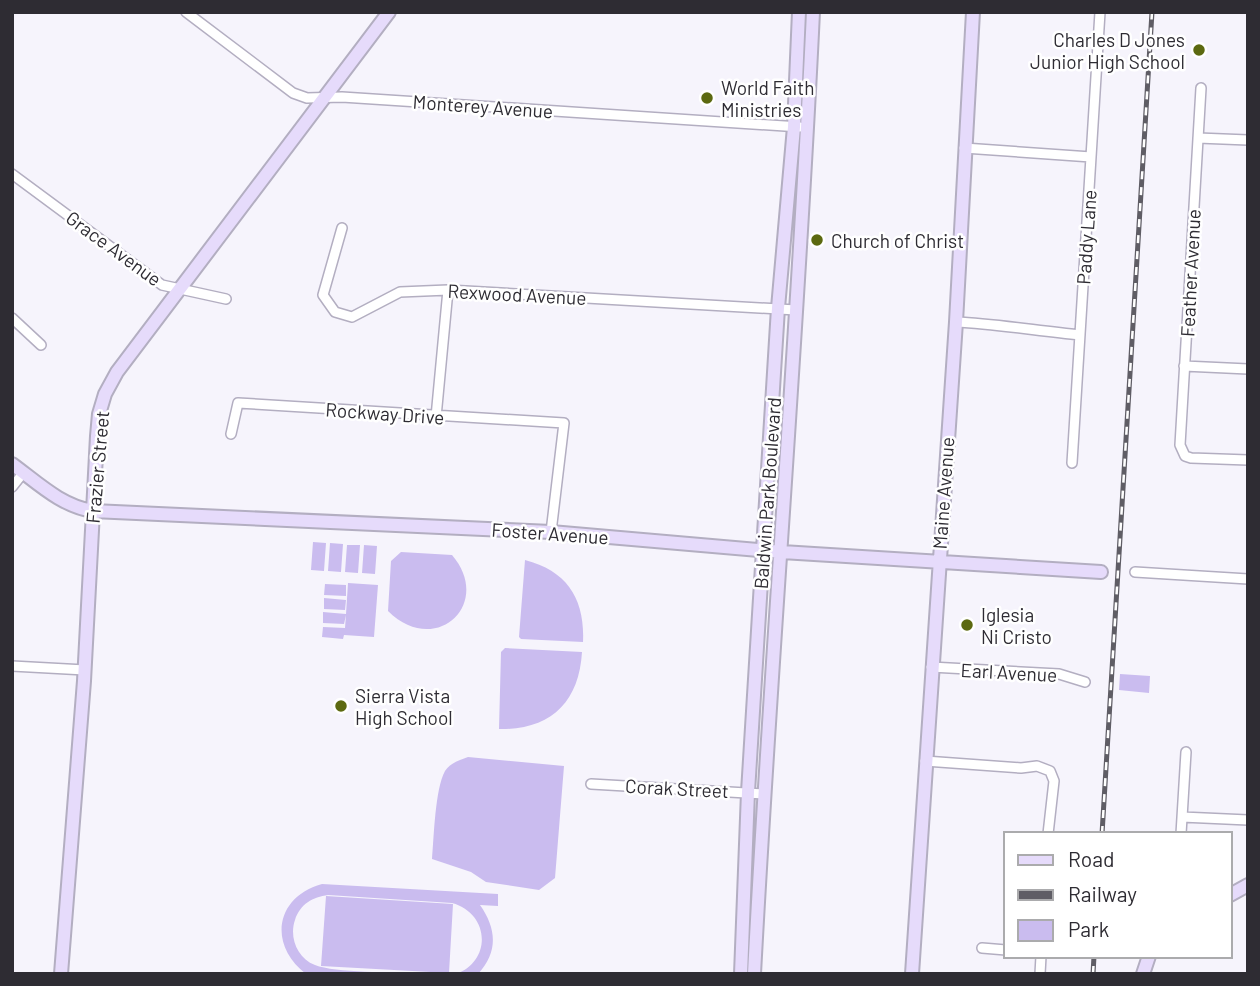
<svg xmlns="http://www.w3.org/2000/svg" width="1260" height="986" viewBox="0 0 1260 986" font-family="Barlow,sans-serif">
  <rect width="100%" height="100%" fill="#f6f4fc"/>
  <path fill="#cabcef" d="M313 542 326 543 324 571 311 570Z
    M330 543 343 544 341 572 328 571Z
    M347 545H360L358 573 345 572Z
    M364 545 377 546 375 574 362 573Z
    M401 552 452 555C494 604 435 658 388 611L391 561Z
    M525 560C568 571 585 600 583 642L521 639 519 637Z
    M348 583 378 585 374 637 344 635 343 639 322 637 323 627 345 628 346 615 344 624 323 623V612L346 614Z
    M325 584 346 585V596L324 595Z
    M324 598 346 600 345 610 324 609Z
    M505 648 582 652C579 703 550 730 499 729L501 652Z
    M1120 674 1150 676 1149 693 1119 690Z
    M468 757 564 766 555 878 539 890 486 882 471 872 432 859C434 837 435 789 445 771 450 763 460 760 468 757Z
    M322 884 498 894V906L480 905C496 928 499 951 478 974H456C493 960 489 913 452 903L328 895C313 897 300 904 295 920 289 937 297 958 315 965 335 973 394 972 419 974H306C268 945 275 897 322 884Z
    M326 896 453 904 449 973 321 966Z"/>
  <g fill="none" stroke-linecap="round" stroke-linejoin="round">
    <defs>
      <path id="street" d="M186 12 293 93 307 98 342 97 800 127
        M1201 88 1180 445 1185 456 1191 458 1248 460
        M1198 138 1248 140
        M964 148 1091 157
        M12 174 162 285 226 299
        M342 228 323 295 335 312 352 317 400 292 448 290 796 310
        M12 318 41 345
        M956 322C998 324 1038 331 1080 335
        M1184 366 1248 369
        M436 417 448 290
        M231 434 238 403 564 423 551 532
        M1072 463 1100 12
        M12 487 24 472
        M1135 572 1248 579
        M12 666 85 670
        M931 667 1059 674 1085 682
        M925 761 1021 768 1037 766 1050 771 1054 781 1048 834
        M591 784 764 794
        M1182 817 1248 820
        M1181 834 1186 752
        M982 948 1006 950
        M1040 974 1041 956"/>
      <path id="secondary" d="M12 464C38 483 61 506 93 511L551 532 782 552 1101 572
        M1230 895 1248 885
        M61 974 84 681 97 436 99 414 105 394 117 372 389 12
        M741 974 748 792 778 308 794 127 799 12
        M754 974C771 653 798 333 813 12
        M912 974 956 322 973 12
        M1143 974 1149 956"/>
    </defs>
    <use href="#street" stroke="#b3aec1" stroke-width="12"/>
    <use href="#secondary" stroke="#b3aec1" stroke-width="16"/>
    <use href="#street" stroke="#fff" stroke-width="9"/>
    <use href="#secondary" stroke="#e6dbfb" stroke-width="12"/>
    <defs>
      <path id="rail" d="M1102 834 1152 12
        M1093 974 1094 956"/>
    </defs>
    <use href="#rail" stroke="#5f5d65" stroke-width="5"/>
    <use href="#rail" stroke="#fff" stroke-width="2.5" stroke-dasharray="8" stroke-linecap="butt"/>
  </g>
  <g fill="#5c6910" stroke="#fff" stroke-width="2.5">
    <circle cx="1199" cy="50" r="7"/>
    <circle cx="707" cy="98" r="7"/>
    <circle cx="817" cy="240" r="7"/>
    <circle cx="967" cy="625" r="7"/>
    <circle cx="341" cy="706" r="7"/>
  </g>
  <g text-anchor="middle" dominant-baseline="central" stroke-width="5" stroke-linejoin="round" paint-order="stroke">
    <g font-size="19" fill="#2e2c33" stroke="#fff" text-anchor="start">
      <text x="1185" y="39" text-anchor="end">Charles D Jones<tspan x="1185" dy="22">Junior High School</tspan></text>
      <text x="721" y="87">World Faith<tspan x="721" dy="22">Ministries</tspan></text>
      <text x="831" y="240">Church of Christ</text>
      <text x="981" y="614">Iglesia<tspan x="981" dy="22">Ni Cristo</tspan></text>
      <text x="355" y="695">Sierra Vista<tspan x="355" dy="22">High School</tspan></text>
    </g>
    <g font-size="19" fill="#2e2c33" stroke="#fff">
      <text transform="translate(483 106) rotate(4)">Monterey Avenue</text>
      <text transform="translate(1086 237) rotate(-86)">Paddy Lane</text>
      <text transform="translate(114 248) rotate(36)">Grace Avenue</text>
      <text transform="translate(1190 273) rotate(-87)">Feather Avenue</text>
      <text transform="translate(517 294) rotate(3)">Rexwood Avenue</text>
      <text transform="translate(385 413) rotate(4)">Rockway Drive</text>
      <text transform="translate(97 467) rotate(-85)">Frazier Street</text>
      <text transform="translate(767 493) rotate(-86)">Baldwin Park Boulevard</text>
      <text transform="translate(943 493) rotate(-86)">Maine Avenue</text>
      <text transform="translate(550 533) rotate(4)">Foster Avenue</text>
      <text transform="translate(1009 672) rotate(3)">Earl Avenue</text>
      <text transform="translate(677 788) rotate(3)">Corak Street</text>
    </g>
  </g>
  <rect width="1260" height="986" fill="none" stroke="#2e2c33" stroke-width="28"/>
  <rect x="1004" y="832" width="228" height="126" fill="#ffffff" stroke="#ababad" stroke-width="2"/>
  <rect x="1018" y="855" width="35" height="10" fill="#e6dbfb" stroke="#ababad" stroke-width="2"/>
  <text x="1068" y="867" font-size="21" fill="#2e2c33">Road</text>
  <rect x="1018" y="890" width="35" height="10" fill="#5f5d65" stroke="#ababad" stroke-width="2"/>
  <text x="1068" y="902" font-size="21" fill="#2e2c33">Railway</text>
  <rect x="1018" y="920" width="35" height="21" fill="#cabcef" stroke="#ababad" stroke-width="2"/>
  <text x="1068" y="937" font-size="21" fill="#2e2c33">Park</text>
</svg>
